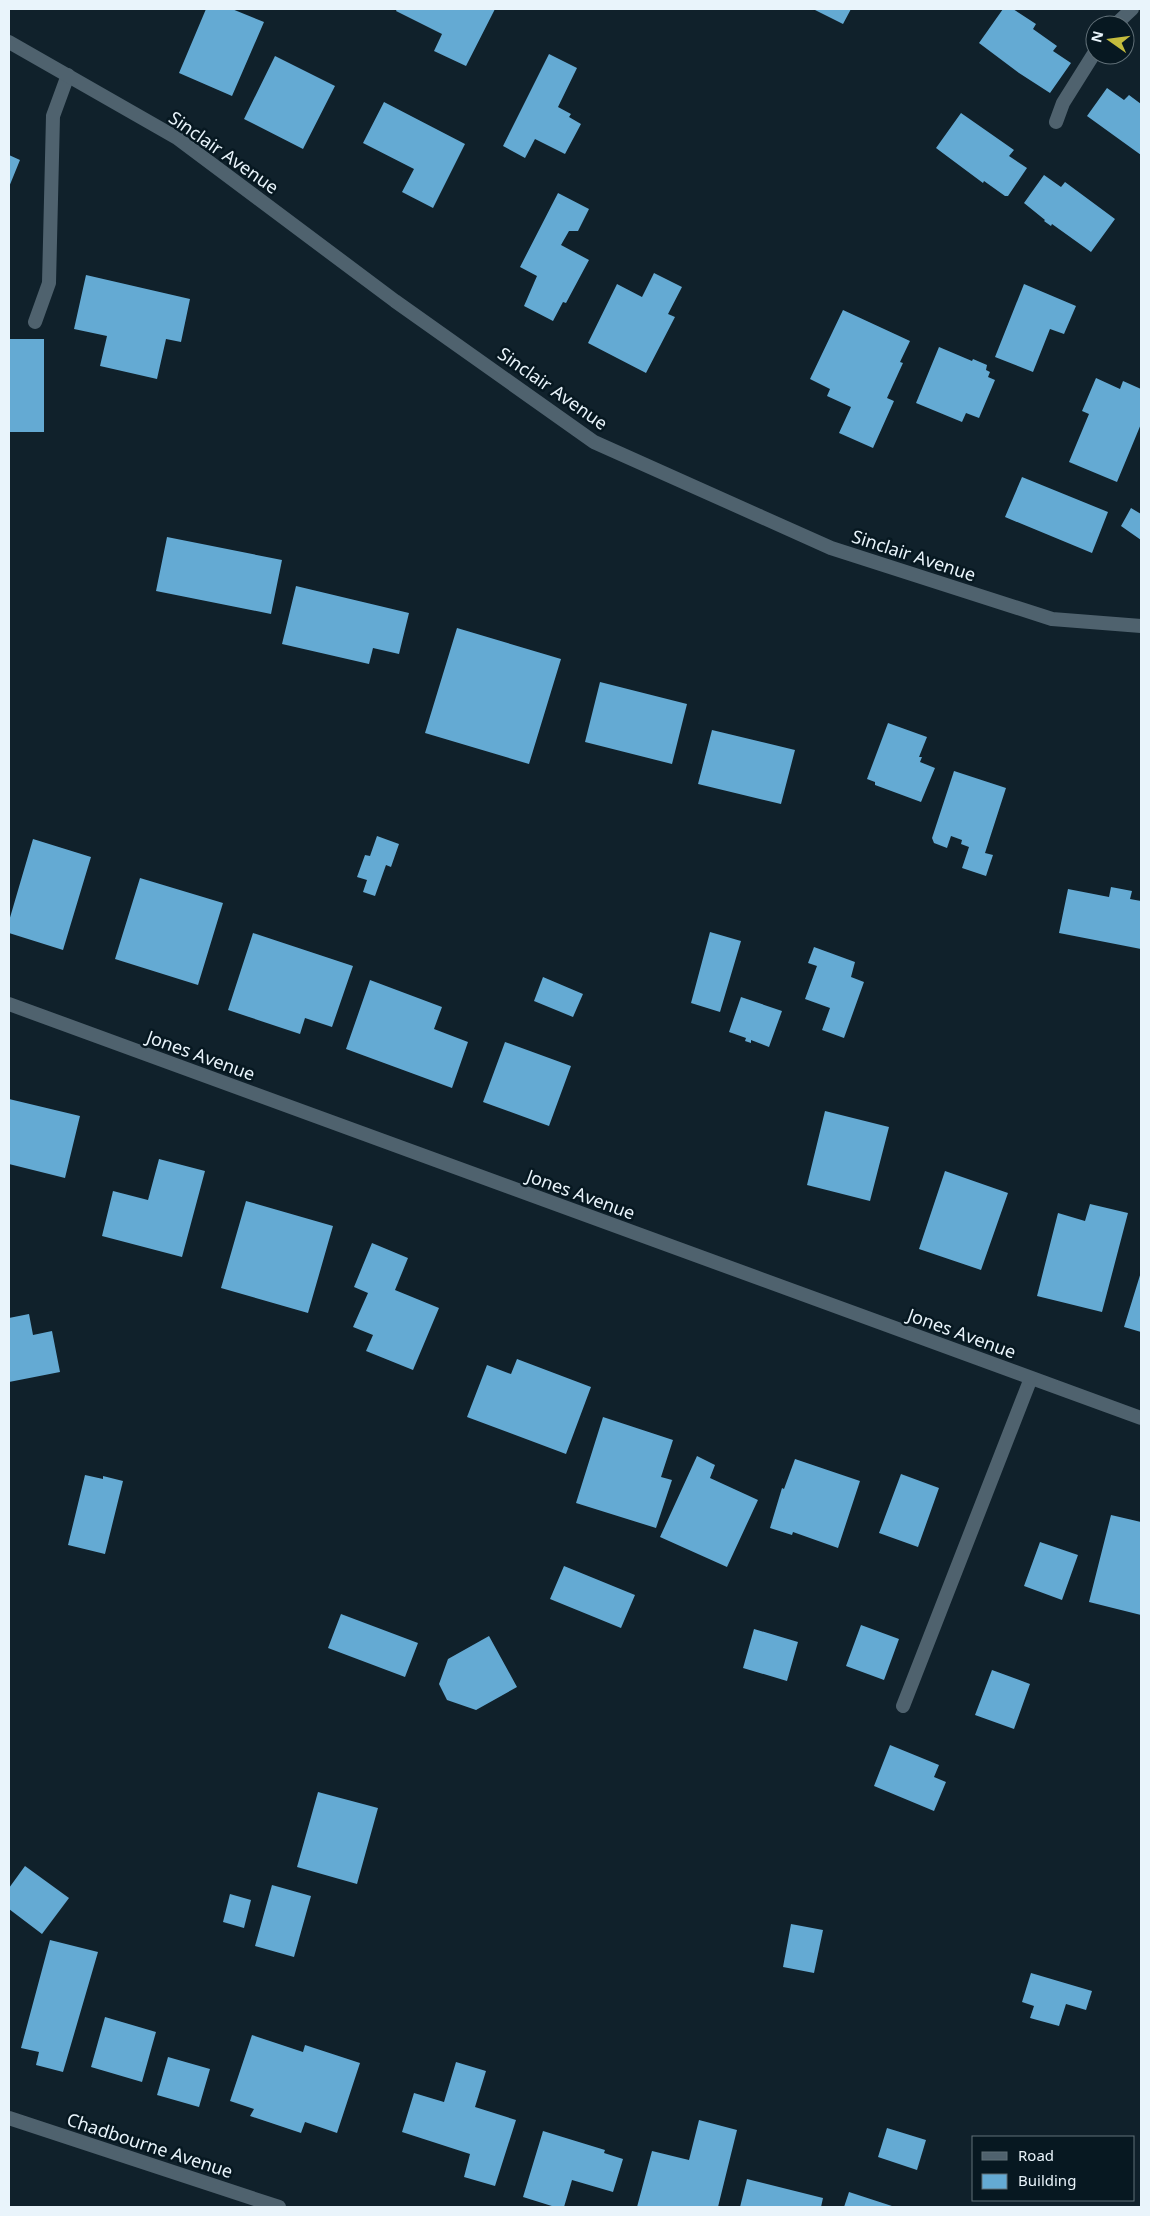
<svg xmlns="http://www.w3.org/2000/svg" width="1150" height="2216" viewBox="0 0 1150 2216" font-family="'Noto Sans',sans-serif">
  <rect width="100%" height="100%" fill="#10212b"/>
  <path fill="#64aad3" d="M206 9H232L264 22 232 96 179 73Z
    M397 9H495L466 66 434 51 442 34 396 11Z
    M813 9H851L843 24Z
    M1003 9H1013L1036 24 1033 29 1057 46 1053 51 1071 63 1050 93 1019 73 979 43Z
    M549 54 577 68 558 107 571 114 569 117 581 124 565 154 535 139 525 158 503 146Z
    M275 56 335 86 303 149 244 119Z
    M1107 88 1124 100 1129 95 1141 104V155L1087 116Z
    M384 102 465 144 433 208 402 192 414 169 363 143Z
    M961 113 1014 150 1009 156 1027 168 1008 196H1005L984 181 983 183 936 148Z
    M9 155 20 160 9 187Z
    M1044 175 1061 187 1065 182 1115 219 1091 252 1052 224 1051 226 1044 221 1045 220 1024 203Z
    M558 193 589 209 578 231H569L561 245 589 260 566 303 563 302 553 321 524 306 537 276 520 267Z
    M654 273 682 287 668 314 675 317 646 373 588 343 617 284 642 297Z
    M86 275 190 299 181 342 166 339 157 379 100 366 107 336 74 329Z
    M1024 284 1076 306 1064 334 1050 329 1033 372 995 357Z
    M843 310 910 341 900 362 903 363 887 398 894 401 873 448 839 433 851 407 827 396 830 389 810 379Z
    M9 339H44V432H9Z
    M939 347 972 361 973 359 987 365 986 370 990 372 988 377 995 380 979 418 966 413 962 422 916 403Z
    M1096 378 1120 389 1123 381 1141 389V424L1117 482 1069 462 1089 414 1082 411Z
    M1022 477 1108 512 1092 553 1005 517Z
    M1131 508 1141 514V540L1121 526Z
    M167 537 282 560 271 614 156 591Z
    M296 586 409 613 399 654 373 648 369 664 282 644Z
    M457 628 561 659 529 764 425 733Z
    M600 682 687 704 672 764 585 742Z
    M888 723 927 737 919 757H922L920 762 935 768 921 802 875 785V782L867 779Z
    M712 730 795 750 781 804 698 784Z
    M954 771 1006 788 985 853 993 855 986 876 962 868 969 847 961 844 962 840 951 836 947 848 934 843 932 838Z
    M377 836 399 844 391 867 386 865 375 896 363 892 367 880 357 877 365 855 370 856Z
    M33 839 91 857 63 950 9 933V921Z
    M140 878 223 903 198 985 115 959Z
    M1111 887 1132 891 1130 899 1141 901V949L1059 933 1068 889 1109 897Z
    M710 932 741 941 720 1012 691 1003Z
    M253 933 353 966 332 1027 305 1018 300 1034 228 1010Z
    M814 947 855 962 851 977 864 982 844 1038 822 1030 830 1008 805 999 817 966 808 963Z
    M543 977 583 994 573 1017 534 1001Z
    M370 980 442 1007 434 1029 468 1042 452 1088 346 1049Z
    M741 997 782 1011 769 1047 751 1040V1043L745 1041 746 1038 729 1032Z
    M505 1042 571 1066 549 1126 483 1102Z
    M9 1099 80 1116 65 1178 9 1164Z
    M825 1111 889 1127 870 1201 807 1185Z
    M159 1159 205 1171 182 1257 102 1236 113 1191 148 1200Z
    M945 1171 1008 1193 981 1270 919 1249Z
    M246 1201 333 1226 308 1313 221 1288Z
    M1090 1204 1128 1213 1102 1312 1037 1296 1058 1213 1085 1221Z
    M372 1243 408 1258 395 1290 439 1308 413 1370 366 1351 373 1335 353 1327 368 1293 354 1287Z
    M1141 1272V1332L1124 1327Z
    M29 1314 33 1335 52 1331 60 1372 9 1382V1318Z
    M517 1359 591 1387 566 1454 467 1417 487 1365 511 1374Z
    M603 1417 673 1440 661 1477 672 1480 656 1528 576 1503Z
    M697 1456 715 1465 710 1478 758 1500 727 1567 660 1537Z
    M795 1459 860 1481 838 1548 793 1532 792 1535 770 1528 782 1488 784 1489Z
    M901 1474 939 1488 918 1547 879 1533Z
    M85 1475 103 1479V1476L123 1481 105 1554 68 1545Z
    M1111 1515 1141 1522V1615L1089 1602Z
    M1040 1542 1078 1555 1062 1600 1024 1586Z
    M564 1566 635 1595 621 1628 550 1599Z
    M341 1614 418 1643 405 1677 328 1648Z
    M861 1625 899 1639 884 1680 846 1666Z
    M754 1629 798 1642 787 1681 743 1668Z
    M489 1636 517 1687 476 1710 447 1700 439 1684 448 1659Z
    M992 1670 1030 1684 1014 1729 975 1715Z
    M890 1745 939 1765 934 1777 946 1782 934 1811 874 1786Z
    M318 1792 378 1808 357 1884 297 1867Z
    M25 1866 69 1898 42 1934 9 1909V1888Z
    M272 1885 311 1896 294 1957 255 1946Z
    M230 1894 251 1900 244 1928 223 1922Z
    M791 1924 823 1930 814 1973 783 1967Z
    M50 1940 98 1952 63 2072 36 2065 39 2052 21 2048Z
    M1031 1973 1092 1991 1086 2010 1066 2004 1059 2026 1030 2018 1034 2006 1022 2002Z
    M105 2017 156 2032 142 2082 91 2067Z
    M252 2035 303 2052 305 2045 360 2063 337 2133 305 2122 301 2133 250 2116 254 2109 230 2101Z
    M168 2057 210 2069 199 2107 157 2095Z
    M456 2062 486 2071 475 2107 516 2120 495 2186 464 2177 470 2154 402 2132 414 2093 444 2102Z
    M699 2120 737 2130 718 2207H637L652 2151 689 2160Z
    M887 2128 926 2140 917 2170 878 2157Z
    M543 2131 605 2150 604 2153 623 2159 613 2192 572 2180 564 2207H555L523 2197Z
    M747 2179 823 2198 821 2207H740Z
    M849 2192 895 2207H844Z"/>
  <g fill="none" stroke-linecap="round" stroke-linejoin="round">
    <path stroke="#4f626e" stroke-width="14" d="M35 322 49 283 53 116 68 75"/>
    <path stroke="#4f626e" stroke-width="14" d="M1115 25 1132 9
      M9 42 177 138 395 301 594 442 831 548 1052 619 1141 626
      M1056 122 1063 103 1095 52
      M9 1004 1141 1418
      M903 1706 1031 1378
      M9 2118 279 2207"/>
  </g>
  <g text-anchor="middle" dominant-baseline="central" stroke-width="5" stroke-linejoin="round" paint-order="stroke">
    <g font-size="18" fill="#e9f4fb" stroke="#071821">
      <text transform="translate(224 152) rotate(35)">Sinclair Avenue</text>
      <text transform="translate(553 388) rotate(35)">Sinclair Avenue</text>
      <text transform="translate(914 555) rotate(18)">Sinclair Avenue</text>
      <text transform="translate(201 1055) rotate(20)">Jones Avenue</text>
      <text transform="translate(581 1194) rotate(20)">Jones Avenue</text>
      <text transform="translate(962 1333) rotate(20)">Jones Avenue</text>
      <text transform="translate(150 2145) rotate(18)">Chadbourne Avenue</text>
    </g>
  </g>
  <rect width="1150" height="2216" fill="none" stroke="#e9f4fb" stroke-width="20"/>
  <rect x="972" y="2136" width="162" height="65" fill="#071821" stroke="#617078"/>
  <rect x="982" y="2152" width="25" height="8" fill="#4f626e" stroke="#617078"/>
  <text x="1018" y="2161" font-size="15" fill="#e9f4fb">Road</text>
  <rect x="982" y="2174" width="25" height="15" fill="#64aad3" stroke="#617078"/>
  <text x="1018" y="2186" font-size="15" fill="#e9f4fb">Building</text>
  <g transform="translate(1110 40) rotate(284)"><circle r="24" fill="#071821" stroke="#617078"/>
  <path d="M0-4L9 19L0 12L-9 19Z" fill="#c4bc3d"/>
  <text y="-8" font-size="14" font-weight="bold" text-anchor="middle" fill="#e9f4fb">N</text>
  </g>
</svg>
